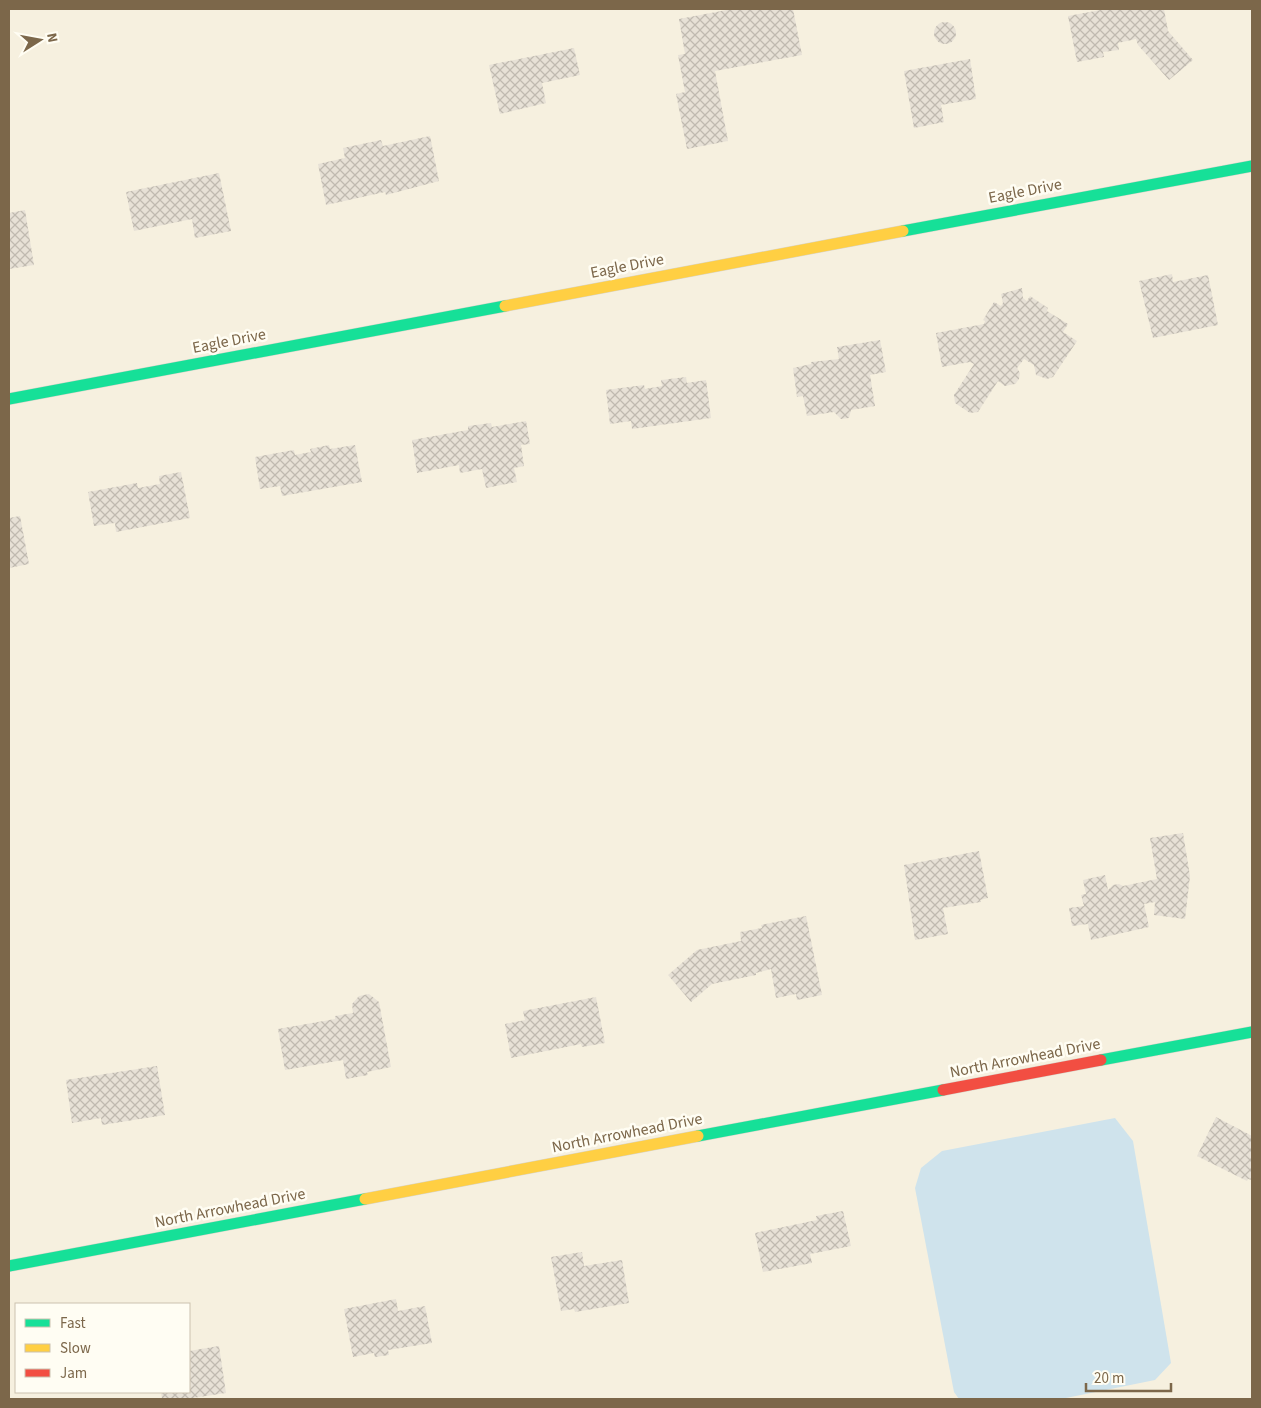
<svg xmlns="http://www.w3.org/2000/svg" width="1261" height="1408" viewBox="0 0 1261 1408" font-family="'Source Sans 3',sans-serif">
  <defs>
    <pattern id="building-cross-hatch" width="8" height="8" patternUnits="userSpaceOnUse" patternTransform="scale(1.25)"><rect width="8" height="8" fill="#e7e1d6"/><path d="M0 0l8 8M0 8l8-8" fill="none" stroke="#c0bab0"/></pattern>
  </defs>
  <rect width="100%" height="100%" fill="#faf8ef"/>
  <path fill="#f6f0df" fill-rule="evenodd" d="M9 9H1252V1399H9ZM16 1304H189V1392H16Z"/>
  <path fill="#cfe3ec" d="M1115 1118 1133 1141 1171 1363 1155 1380 1061 1399H959L954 1392 915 1188 921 1168 942 1151Z"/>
  <path fill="url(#building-cross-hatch)" d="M732 9H793L802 55 715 71 728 141 687 149 676 94 685 92 678 55 685 54 679 19Z
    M1106 9H1164L1168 31 1193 60 1169 80 1138 45 1136 39 1118 43 1119 50 1103 52 1104 57 1077 62 1068 16Z
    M934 33a11 11 0 1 1 22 0a11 11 0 1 1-22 0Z
    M574 48 580 75 542 83 546 103 500 114 489 65Z
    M970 59 976 99 941 105 944 122 914 128 904 71Z
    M430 136 439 181 386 195 385 192 326 205 318 164 345 158 343 148 381 140 383 146Z
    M219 173 231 231 195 238 192 219 134 231 126 192Z
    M25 210 34 265 9 269V213Z
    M1172 274 1173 282 1208 275 1218 325 1153 338 1139 281Z
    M1022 288 1023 298 1027 301 1030 296 1048 308 1047 311 1068 324 1063 332 1077 341 1053 377 1047 379 1036 375 1034 365 1024 359 1017 368 1020 373 1019 379 1015 384 1005 386 998 381 978 412 970 413 955 403 954 395 974 364 970 362 942 367 936 333 984 324 985 321 983 320 994 302 1001 306 1003 303 1001 294Z
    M880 340 886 372 870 375 875 406 851 410 849 418 841 419 834 412 807 416 803 396 797 397 793 368 811 364V362L839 359 837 347Z
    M686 377 687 383 706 380 711 418 632 429 631 421 610 424 606 390 644 385 645 389 662 386 661 380Z
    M526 421 530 444 521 445 524 466 514 468 517 482 486 488 482 469 460 473 459 465 417 473 412 440 468 430V426L491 423 492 427Z
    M329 445 330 449 355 445 362 482 282 496 280 486 260 489 255 457 294 450 295 455 311 452 310 449Z
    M181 472 190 518 116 532 115 523 94 526 88 492 137 483 138 488 160 484 159 476Z
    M20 516 29 564 9 568V518Z
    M1183 833 1190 876 1185 919 1154 915 1155 902 1144 904 1149 927 1091 940 1088 924 1072 926 1069 908 1084 906 1081 895 1086 894 1083 880 1105 875 1108 890 1113 885 1119 884 1123 886 1157 879 1150 838Z
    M979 851 988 898 980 900 981 902 943 908 948 934 915 940 904 865Z
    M806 916 822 995 797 1000 796 994 776 998 771 969 756 973V975L712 984 691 1002 668 975 697 950 741 941 740 932 762 928 761 925Z
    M369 994 379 1002 391 1067 367 1072 368 1075 346 1079 343 1060 285 1070 278 1029 335 1019V1016L353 1013 352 1004 359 996Z
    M596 997 605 1043 582 1047 581 1044 511 1058 505 1024 525 1020 523 1011Z
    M157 1066 165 1115 102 1125 101 1118 72 1123 66 1080Z
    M1216 1117 1252 1136V1180L1248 1179 1247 1181 1197 1156Z
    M843 1211 851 1246 810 1254 812 1263 763 1272 755 1233 817 1220 816 1216Z
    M582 1252 584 1266 622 1260 629 1303 575 1312 574 1309 561 1311 551 1257Z
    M396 1299 398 1311 425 1306 432 1343 388 1350 389 1355 375 1357 374 1353 353 1357 344 1309Z
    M219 1346 226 1393 186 1399H162L161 1392H189V1351Z"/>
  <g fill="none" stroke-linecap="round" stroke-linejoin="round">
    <defs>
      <path id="fast" d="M903 231 1252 166
        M9 399 505 306
        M1101 1060 1252 1032
        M698 1136 943 1090
        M9 1266 365 1199"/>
      <path id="slow" d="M505 306 903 231
        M365 1199 698 1136"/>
      <path id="jam" d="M943 1090 1101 1060"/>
    </defs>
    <use href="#fast" stroke="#d8d4ca" stroke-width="12"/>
    <use href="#slow" stroke="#d8d4ca" stroke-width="12"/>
    <use href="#jam" stroke="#d8d4ca" stroke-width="12"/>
    <use href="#fast" stroke="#16e098" stroke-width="11"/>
    <use href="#slow" stroke="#ffcf43" stroke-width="11"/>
    <use href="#jam" stroke="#f24e42" stroke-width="11"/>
  </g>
  <g text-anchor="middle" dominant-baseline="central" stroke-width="5" stroke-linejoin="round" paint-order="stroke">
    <g font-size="16" fill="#7c674a" stroke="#fffdf3">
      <text transform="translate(1025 191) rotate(-11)">Eagle Drive</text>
      <text transform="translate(627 266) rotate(-11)">Eagle Drive</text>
      <text transform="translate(229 341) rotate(-11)">Eagle Drive</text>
      <text transform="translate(1025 1058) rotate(-11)">North Arrowhead Drive</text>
      <text transform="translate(627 1133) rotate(-11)">North Arrowhead Drive</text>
      <text transform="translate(230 1208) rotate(-11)">North Arrowhead Drive</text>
    </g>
  </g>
  <rect width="1261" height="1408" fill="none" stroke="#7c674a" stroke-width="20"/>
  <rect x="15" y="1303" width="175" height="90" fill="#fffdf3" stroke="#cbc1af"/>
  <rect x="25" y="1319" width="25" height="8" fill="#16e098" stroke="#cbc1af"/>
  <text x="60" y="1328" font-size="15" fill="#7c674a">Fast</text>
  <rect x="25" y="1344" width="25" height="8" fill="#ffcf43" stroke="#cbc1af"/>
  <text x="60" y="1353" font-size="15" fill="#7c674a">Slow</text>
  <rect x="25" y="1369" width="25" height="8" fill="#f24e42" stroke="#cbc1af"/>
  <text x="60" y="1378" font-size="15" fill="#7c674a">Jam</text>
  <g transform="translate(40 40) rotate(79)" stroke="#fffdf3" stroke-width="4" paint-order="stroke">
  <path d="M0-4L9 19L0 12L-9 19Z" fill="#7c674a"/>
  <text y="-8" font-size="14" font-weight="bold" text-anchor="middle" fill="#7c674a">N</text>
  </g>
  <path d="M1086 1383v8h85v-8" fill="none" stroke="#7c674a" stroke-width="2.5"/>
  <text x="1094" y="1383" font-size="15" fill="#7c674a" stroke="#fffdf3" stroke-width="4" paint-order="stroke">20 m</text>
</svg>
